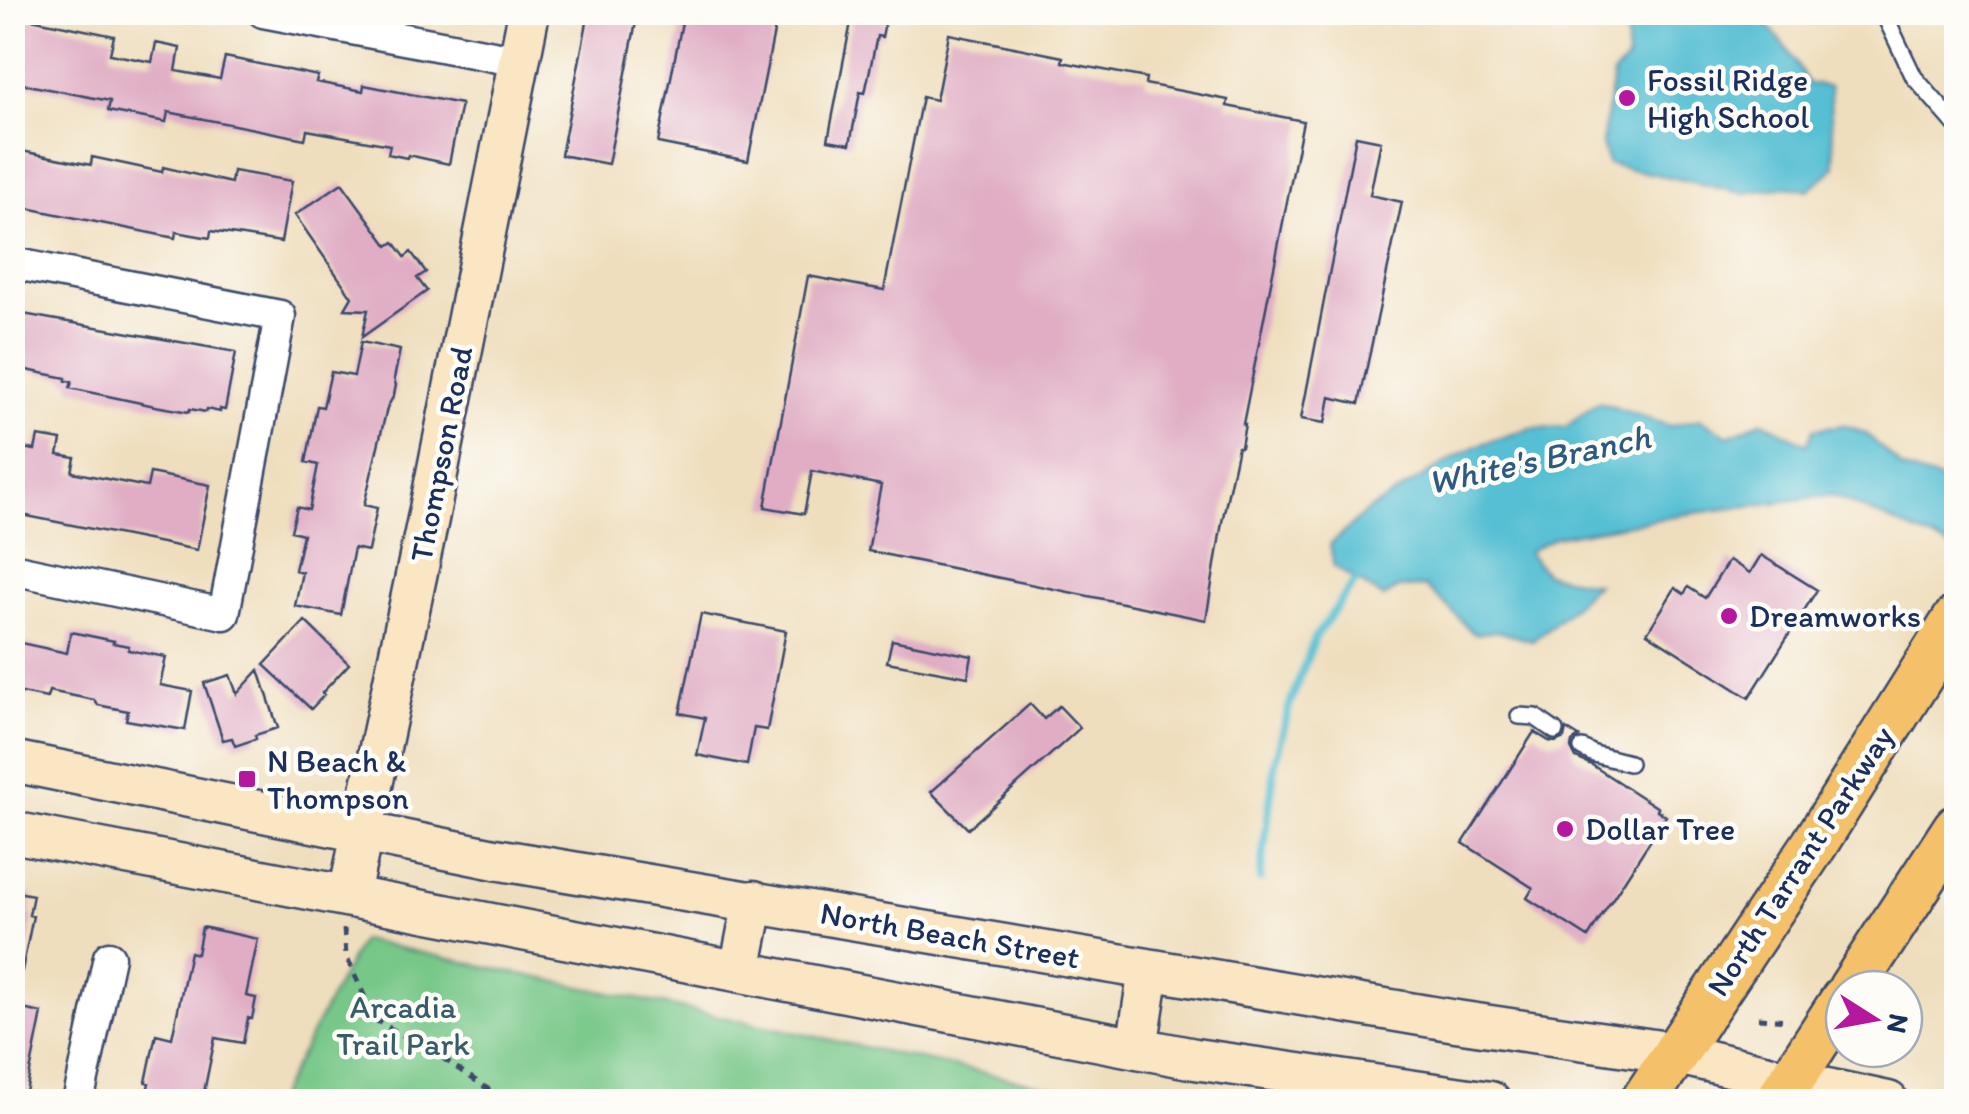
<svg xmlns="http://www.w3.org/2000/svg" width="1969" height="1114" viewBox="0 0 1969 1114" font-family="Itim,sans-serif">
  <rect width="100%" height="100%" fill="#fdfcf7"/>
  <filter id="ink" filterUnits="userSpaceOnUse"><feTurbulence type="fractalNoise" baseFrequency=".01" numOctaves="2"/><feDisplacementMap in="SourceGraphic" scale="20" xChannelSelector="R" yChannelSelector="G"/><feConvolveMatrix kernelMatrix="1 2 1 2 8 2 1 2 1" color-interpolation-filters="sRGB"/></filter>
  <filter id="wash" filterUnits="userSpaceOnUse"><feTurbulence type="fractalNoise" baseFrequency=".0048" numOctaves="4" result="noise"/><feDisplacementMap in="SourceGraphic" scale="40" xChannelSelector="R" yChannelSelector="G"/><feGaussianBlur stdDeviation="2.25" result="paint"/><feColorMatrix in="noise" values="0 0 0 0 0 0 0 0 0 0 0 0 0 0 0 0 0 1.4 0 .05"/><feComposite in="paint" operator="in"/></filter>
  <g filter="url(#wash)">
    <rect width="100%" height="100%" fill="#efdebd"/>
    <path fill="#77c788" stroke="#497b73" stroke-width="2.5" d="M361 940 1117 1101H276Z"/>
    <path fill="#56bfd3" stroke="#387798" stroke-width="2.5" d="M1621 13H1763L1762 18 1786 48 1809 84 1830 87C1829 114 1834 141 1835 168L1808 190 1786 187 1743 193 1608 164 1602 144 1613 75 1627 61V28Z
      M1598 402 1670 426 1700 419 1729 436 1762 421 1807 444 1814 429 1844 425 1867 434 1903 469 1956 485V540L1950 547 1832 495 1687 514 1555 537 1528 552 1546 574 1596 584 1566 613 1532 641 1497 631 1474 634 1443 602 1425 587 1398 588 1384 598 1334 566 1330 545 1366 512 1455 457 1479 445 1531 428 1566 427Z"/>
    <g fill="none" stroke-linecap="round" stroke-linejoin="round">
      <path stroke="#56bfd3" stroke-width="8" d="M1260 879 1275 762 1290 704 1315 637 1362 572
        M1120 1102 1166 1085"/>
    </g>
    <g id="blocks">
      <path fill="#e0adc4" d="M589 12H638L608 164 561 155Z
        M684 12H778L748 161 658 143Z
        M853 12H887L882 37 877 36 865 93 860 92 850 144 828 140Z
        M12 15 114 36 110 54 152 62 156 43 180 48 176 71 220 79 225 57 318 76 316 82 363 91 364 85 461 104 449 164 408 155 407 158 388 154 390 145 307 130 305 139 168 112 166 122 108 111 110 101 12 82Z
        M949 34 1063 57 1062 62 1146 78 1145 84 1228 100 1227 106 1303 121 1243 424H1245L1241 447H1238L1222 522 1206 620 868 551 881 485 812 471 804 514 765 507 808 276 884 290 922 97 936 100Z
        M1356 136 1381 141 1370 195 1402 202 1359 404 1330 397 1325 423 1301 419Z
        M12 149 91 165 92 157 162 172 163 167 231 183 233 171 292 181 281 242 211 231 210 238 176 232 175 238 12 205Z
        M342 183 388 246 394 242 405 257 411 252 426 272 417 278 427 291 362 337 368 310 345 309 352 297 295 215Z
        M12 312 236 352 225 410 220 409V412L207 409 206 412 190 409 189 412 155 406 70 388 72 382 66 381V378L12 367Z
        M361 342 400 350 394 379 396 385 394 395 387 408 364 505 377 508 368 551 354 548 341 615 295 606 302 572 295 570 303 534 291 531 297 507 309 510 318 465 306 462 317 406 323 407 331 372 354 376Z
        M38 436 61 440 58 455 75 458 72 472 147 487 150 473 210 485 197 550 12 513V466L16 447 35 450Z
        M1761 555 1817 590 1749 698 1647 633 1675 588 1684 594 1688 587 1705 598 1729 560 1750 573Z
        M701 614 786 631 767 730 754 728 747 765 697 755 705 718 680 713Z
        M305 621 349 664 322 693 324 695 311 709 264 665Z
        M71 632 114 641 113 643 129 646 128 650 166 657 160 685 192 691 185 730 126 720 128 711 98 705 94 700 49 691 47 698 12 691V641L67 653Z
        M892 640 972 656 968 677 887 662Z
        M259 670 278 728 255 735 256 739 235 746 232 738 223 740 204 683 230 675 237 694Z
        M1030 704 1044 719 1059 706 1080 728 968 829 931 792Z
        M1566 729 1579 737 1572 742 1571 748 1576 758 1592 765 1658 808 1657 810 1666 816 1588 937 1527 898 1533 888 1463 843 1534 732 1549 741 1555 742 1564 738Z
        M12 891 33 895 29 915 33 916 22 971 12 970Z
        M202 927 258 939 246 996 256 998 252 1019 248 1018 243 1043 215 1038 202 1102H145L149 1083 146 1082 156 1034 172 1038 190 952 197 954Z
        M12 1007 42 1013 24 1102H12Z"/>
    </g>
  </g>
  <g filter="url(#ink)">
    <use href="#blocks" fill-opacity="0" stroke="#3b496c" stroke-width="2.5"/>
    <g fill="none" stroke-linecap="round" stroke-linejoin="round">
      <defs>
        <path id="lane" d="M1883 12 1914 77 1956 125
          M1519 716 1535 717 1555 731
          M1582 748 1594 754 1629 763"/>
        <path id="street" d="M263 12 519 61
          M12 263 280 316 224 614 12 569
          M78 1102 109 957"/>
        <path id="secondary" d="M12 761 495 859 1456 1021 1674 1053 1827 1089 1888 1102
          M12 832 1195 1059 1490 1102
          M349 895 428 519 529 12
          M740 970 754 901
          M1137 1048 1149 970"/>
        <path id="primary" d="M1851 989 1956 828
          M1643 1102 1814 845 1956 619
          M1777 1102 1844 999"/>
      </defs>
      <use href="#lane" stroke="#3b496c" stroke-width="20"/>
      <use href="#street" stroke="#3b496c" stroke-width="35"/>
      <use href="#secondary" stroke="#3b496c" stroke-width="45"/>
      <use href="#primary" stroke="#3b496c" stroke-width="50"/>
      <path stroke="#3b496c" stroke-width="5" stroke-dasharray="8 8" stroke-linecap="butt" d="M344 929 346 955 375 1020 432 1051 507 1102
        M1758 1018 1790 1020"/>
      <use href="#lane" stroke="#fff" stroke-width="15"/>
      <use href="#street" stroke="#fff" stroke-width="30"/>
      <use href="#secondary" stroke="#fbe6c3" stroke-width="40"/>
      <use href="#primary" stroke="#f4c16a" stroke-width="45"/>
    </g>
  </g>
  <g fill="#b5179e" stroke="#fdfcf7" stroke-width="4">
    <circle cx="1627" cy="98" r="10"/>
    <circle cx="1729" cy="616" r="10"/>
    <rect x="237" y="769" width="20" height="20" rx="5"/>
    <circle cx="1565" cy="829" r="10"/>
  </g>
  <g text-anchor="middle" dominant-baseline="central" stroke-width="9" stroke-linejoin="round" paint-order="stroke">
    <g font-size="32" fill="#1b2f5e" stroke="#fdfcf7" text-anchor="start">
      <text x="1647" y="80">Fossil Ridge<tspan x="1647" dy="37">High School</tspan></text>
      <text x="1749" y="616">Dreamworks</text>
      <text x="267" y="761">N Beach &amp;<tspan x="267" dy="37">Thompson</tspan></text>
      <text x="1585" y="829">Dollar Tree</text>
    </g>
    <g font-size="32" fill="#1b2f5e" stroke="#fdfcf7">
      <text transform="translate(441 454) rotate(-79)">Thompson Road</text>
      <text transform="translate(1800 861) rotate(-57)">North Tarrant Parkway</text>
      <text transform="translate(950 935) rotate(10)">North Beach Street</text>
    </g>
    <g font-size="32" fill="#375d6b" stroke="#fdfcf7">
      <text x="403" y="1007">Arcadia<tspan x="403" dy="37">Trail Park</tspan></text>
    </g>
    <g font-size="35" font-style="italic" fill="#2d5a81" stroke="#fdfcf7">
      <text transform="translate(1539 459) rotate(-12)">White's Branch</text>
    </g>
  </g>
  <rect width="1969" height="1114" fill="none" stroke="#fdfcf7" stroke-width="50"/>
  <g transform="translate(1874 1019) rotate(101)"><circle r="48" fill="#fdfcf7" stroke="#a3aaba" stroke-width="2.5"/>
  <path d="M0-8L18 38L0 25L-18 38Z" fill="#b5179e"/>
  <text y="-15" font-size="28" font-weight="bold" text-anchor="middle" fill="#1b2f5e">N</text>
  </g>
</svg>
